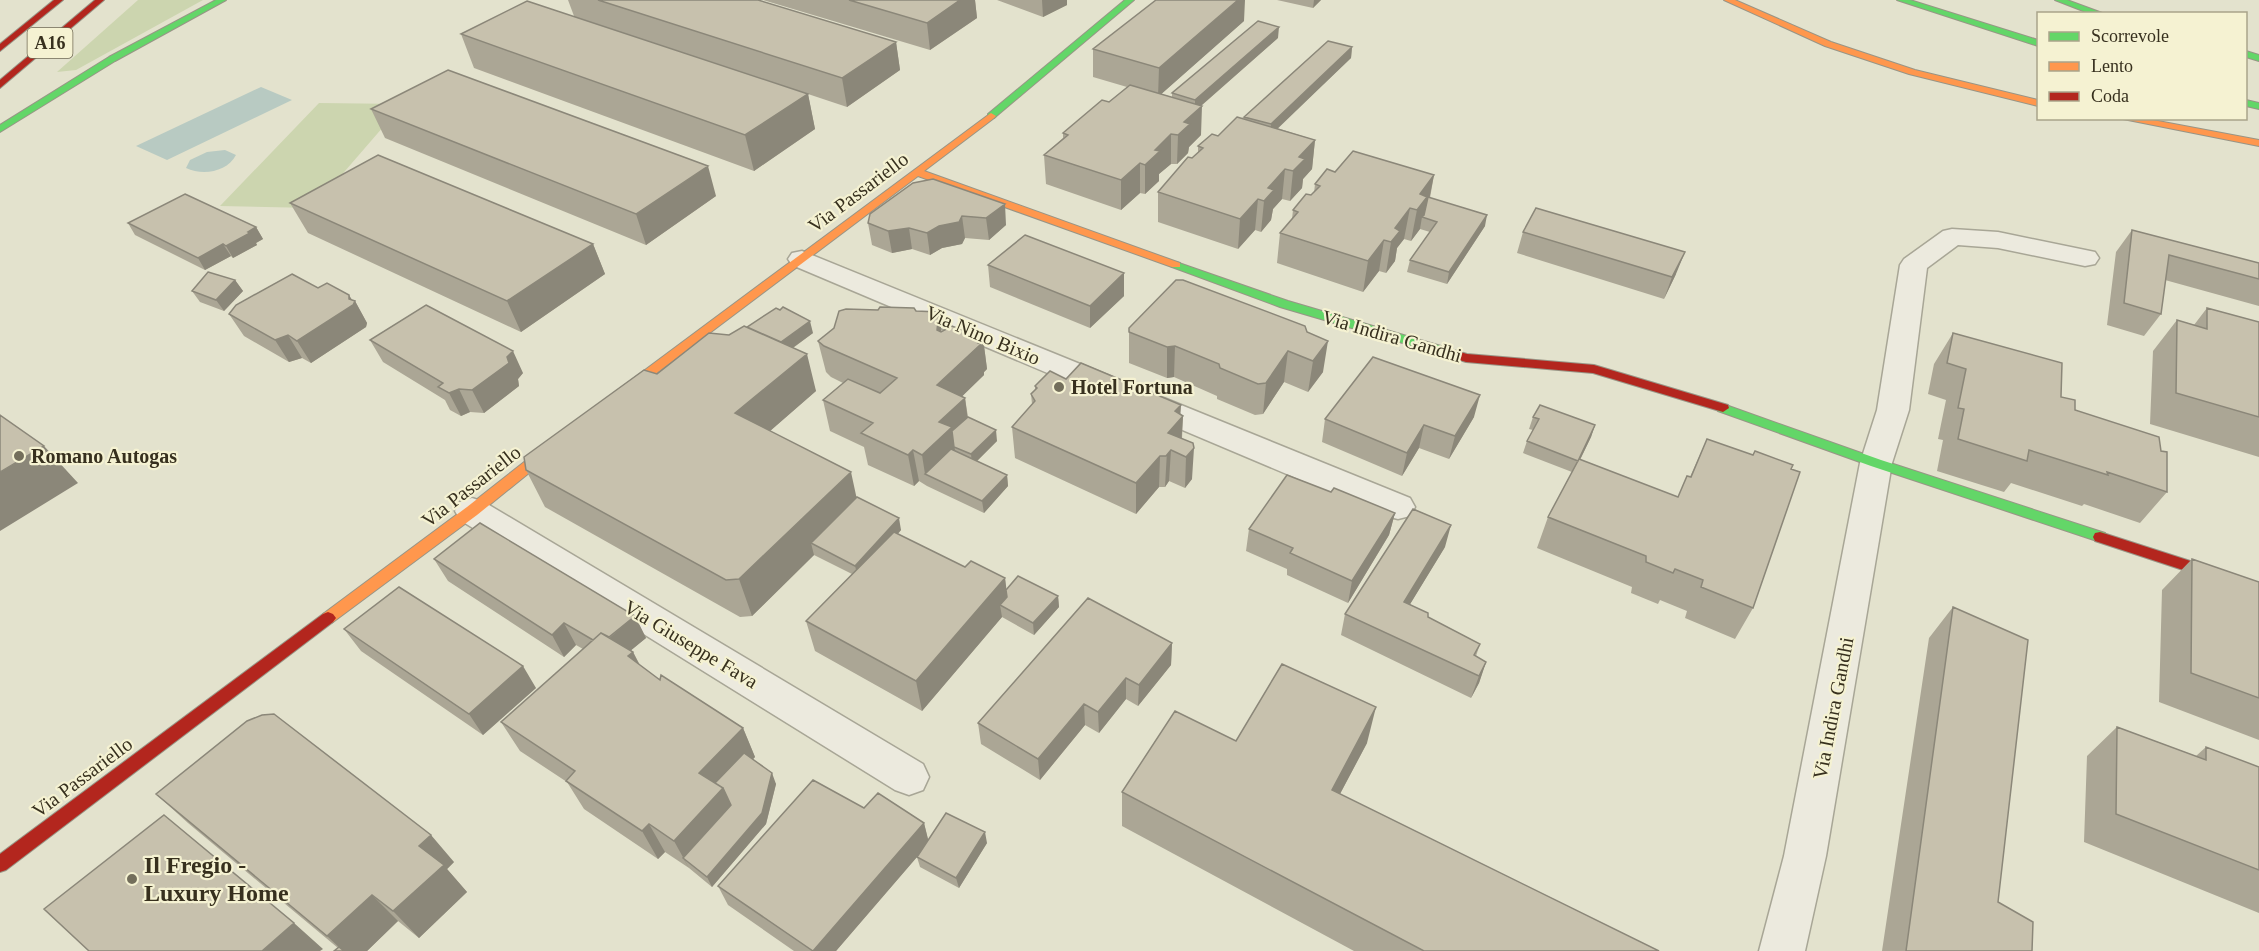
<svg xmlns="http://www.w3.org/2000/svg" width="2259" height="951" viewBox="0 0 2259 951" font-family="'Times New Roman',serif">
  <rect width="100%" height="100%" fill="#e3e2cd"/>
  <path fill="#ccd5af" d="M138 0H203L76 70 57 72Z
    M319 103 403 104 313 208 220 206Z"/>
  <path fill="#b8cac2" d="M261 87 292 100 167 160 136 146Z
    M225 150 236 155C227 172 203 176 186 168L190 160 207 152Z"/>
  <g fill="none" stroke-linecap="round" stroke-linejoin="round">
    <defs>
      <path id="street" d="M1952 229 1998 232 2095 252 2099 258 2095 264 2085 266 1998 248 1958 245 1927 268 1909 410 1892 463 1826 856 1805 951H1759L1784 856 1860 463 1877 410 1900 265 1904 259 1943 231Z
        M802 251 1410 498 1415 507 1410 516 1398 519 1386 516 792 265 788 259 792 253Z
        M472 498 484 502 923 764 929 777 923 790 909 795 895 790 460 520 455 511 460 502Z"/>
      <path id="fast" d="M216 0H226L115 61 0 132V125L109 57Z
        M1125 0H1134L994 118H988V114Z
        M1897 0H1910L2038 40V46Z
        M2055 0H2067L2105 14H2091Z
        M2246 51 2259 55V61L2246 57Z
        M2246 100 2259 103V109L2246 106Z
        M1176 262 1288 301 1451 349 1453 352 1447 356 1280 307 1172 267 1170 265Z
        M1723 404 1881 460 2105 533 2107 537 2105 541 2100 542 1871 466 1718 411 1717 408Z"/>
      <path id="slow" d="M1724 0H1735L1831 42 1915 70 2038 100V106L1909 74 1825 46Z
        M991 113 996 116 994 118 924 171 1180 263V267H1172L918 176 618 402H610L608 399 610 396Z
        M2118 118H2142L2259 140V146Z
        M561 435 568 440 566 443 477 515 333 622 328 624 323 622 320 618 323 614 467 507 556 437Z"/>
      <path id="jam" d="M54 0H63L0 51V44Z
        M95 0H104L0 88V80Z
        M1447 348 1467 354 1594 365 1728 405 1729 408 1723 412 1593 373 1466 362 1443 355 1441 352Z
        M2100 532 2259 583V595L2095 541 2093 537 2095 533Z
        M328 612 333 614 336 618 333 622 6 870 0 872V854L323 614Z"/>
    </defs>
    <use href="#street" stroke="#a8a696" stroke-width="3"/>
    <use href="#fast" stroke="#989586" stroke-width="2"/>
    <use href="#slow" stroke="#989586" stroke-width="2"/>
    <use href="#jam" stroke="#989586" stroke-width="2"/>
    <use href="#street" fill="#eceade" fill-rule="evenodd"/>
    <use href="#fast" fill="#63d668" fill-rule="evenodd"/>
    <use href="#slow" fill="#ff974d" fill-rule="evenodd"/>
    <use href="#jam" fill="#b3261e" fill-rule="evenodd"/>
  </g>
  <path fill="#aba695" d="M568 0H758L896 42 900 70 847 107 808 94 815 129 754 171 474 68 461 34 574 16Z
    M763 0H975L977 18 930 50Z
    M997 0H1067V5L1043 17Z
    M1277 0H1321L1313 8Z
    M1244 21 1161 94 1172 97V93L1278 38 1201 106V135L1189 147 1188 153 1177 164H1171L1159 174V181L1145 194 1140 193 1121 210 1046 184 1044 155 1063 138V133L1109 102 1127 87 1093 77V49Z
    M1352 47 1351 58 1277 128 1315 140 1312 169 1303 179 1302 188 1290 201 1282 199 1273 209 1271 220 1261 232 1255 230 1238 249 1158 222V192L1198 153V146L1218 136 1244 119V117Z
    M371 109 716 196 646 245 385 138Z
    M1335 172 1434 175 1430 198 1485 226 1447 284 1407 272 1410 260 1430 232 1420 229 1411 241 1404 239 1397 248 1395 261 1386 273 1379 271 1363 292 1277 263 1280 233 1292 219 1293 210 1314 193 1315 184Z
    M913 183 1006 225 989 240 965 238 962 244 942 248 930 255 912 249 892 253 872 245 868 223Z
    M290 203 593 244 605 274 521 332 308 233Z
    M128 223 256 227 263 239 256 243 257 245 233 258 231 256 205 270 135 235Z
    M2132 230 2259 263V306L2165 280 2161 314 2144 336 2107 325 2116 252Z
    M1523 232 1676 274 1664 299 1517 253Z
    M988 265 1124 273V296L1090 328 990 287Z
    M235 280 243 291 224 311 200 302 192 291Z
    M318 288 355 301 367 323 366 327 311 363 302 358 289 362 244 336 229 314Z
    M2207 308 2259 322V457L2150 424 2153 351 2177 320 2194 325Z
    M916 311 942 332 983 338 987 369 984 372V375L962 396 965 398 968 417 997 441 977 461 1007 475 1008 486 984 513 927 486 919 481 914 486 868 465 864 447 830 431 823 400 843 383 831 377 826 372 818 341Z
    M1305 326 1323 372 1308 392 1284 382 1263 414 1255 415 1217 399V396L1174 377 1167 378 1129 363V328Z
    M747 327 813 333 793 348 816 391 770 431 857 497 901 530 898 534 965 567 1005 578 1006 590 1058 596 1059 607 1034 635 1002 617 922 711 815 651 806 621 852 574 814 555 752 616 740 617 545 507 526 470 657 374 729 335Z
    M1953 333 2061 397 2167 492 2140 523 2084 504 2082 506 2011 483 2004 492 1937 471 1943 440 1938 439 1946 400 1928 394 1934 364Z
    M370 340 523 373 518 379 519 386 484 413 470 412 461 416 450 410 445 400 383 362Z
    M1066 379 1181 405 1180 414 1183 416 1182 439 1192 479 1185 488 1169 481 1165 487H1159L1136 514 1015 458 1012 427 1032 404 1031 394 1035 390V386Z
    M1474 417 1449 459 1419 448 1402 476 1322 442 1325 419Z
    M1533 417 1595 425 1591 437 1580 460 1678 497 1690 477 1707 439 1791 469 1753 608 1735 639 1685 618 1687 611 1660 600 1658 604 1631 593 1632 587 1537 548 1548 517 1572 472 1523 453 1527 441 1533 430 1529 429Z
    M1331 492 1395 513 1389 535 1348 603 1287 575V569L1246 551 1249 529Z
    M1445 547 1410 604 1428 617 1480 644 1476 656 1486 662 1479 683 1471 698 1341 635 1345 614Z
    M434 559 635 616 646 638 631 650 633 652 640 665 660 680 743 728 755 757 753 759 776 784 766 824 712 887 689 868 665 852 658 859 584 809 567 782 520 751 501 722 583 649 576 645 564 657 448 581Z
    M2192 559 2259 582V740L2159 702 2162 590Z
    M1953 607 1998 902 2032 951H1882L1929 638Z
    M344 629 536 688 483 735 361 651Z
    M1172 643 1171 665 1138 706 1126 699 1099 733 1085 725 1040 780 981 744 978 723Z
    M2117 727 2196 756 2206 747 2259 767V913L2084 842 2087 756Z
    M1236 741 1367 743 1340 794 1659 951H1354L1122 826V792Z
    M156 794 454 862 447 869 467 892 419 938 398 921 367 951H334L338 948 188 823Z
    M864 808 924 823 928 840 987 843 959 888 920 867 917 857 836 951H794L728 905 718 886Z"/>
  <path fill="#8b8779" d="M960 0H975L977 18 930 50 927 23Z
    M1042 0H1067V5L1043 17Z
    M1238 0H1245L1244 21 1158 97 1159 68Z
    M1314 0H1321L1313 8Z
    M1279 27 1278 38 1195 111V100Z
    M896 42 900 70 847 107 842 78Z
    M1352 47 1351 58 1270 136 1271 124Z
    M808 94 815 129 754 171 745 135Z
    M1202 106 1201 135 1189 147 1188 153 1177 164 1178 135 1184 122Z
    M1171 134V164L1159 174V181L1145 194V165L1155 150Z
    M1315 140 1312 169 1303 179 1302 188 1290 201 1293 171 1299 157Z
    M1140 163V193L1121 210V180Z
    M708 166 716 196 646 245 636 214Z
    M1285 169 1282 199 1273 209 1271 220 1261 232 1264 201 1268 188Z
    M1434 175 1428 205 1423 218 1422 217 1420 229 1411 241 1420 194Z
    M1258 199 1255 230 1238 249 1240 219Z
    M1005 204 1006 225 989 240 986 218Z
    M1410 208 1404 239 1397 248 1395 261 1386 273 1391 242 1395 228Z
    M1487 215 1485 226 1447 284 1449 272Z
    M962 216 965 238 962 244 942 248 930 255 927 233 939 226Z
    M256 227 263 239 256 243 257 245 233 258 226 246Z
    M909 228 912 249 892 253 888 231Z
    M1384 240 1379 271 1363 292 1368 261Z
    M223 244 231 256 205 270 198 258Z
    M593 244 605 274 521 332 507 301Z
    M1685 252 1676 274 1664 299 1672 277Z
    M1124 273V296L1090 328V306Z
    M235 280 243 291 224 311 216 300Z
    M349 295 354 303 355 301 367 323 366 327 311 363 297 341 349 299Z
    M939 312 943 343 937 330Z
    M810 321 813 333 765 368 762 356Z
    M288 335 302 358 289 362 275 340Z
    M983 338 987 369 984 372V375L942 416 937 385Z
    M1328 341 1323 372 1308 392 1313 361Z
    M1175 346 1174 377 1167 378V347Z
    M513 351 523 373 518 379 519 386 484 413 472 390Z
    M1288 351 1284 382 1263 414 1266 383Z
    M807 354 816 391 747 451 735 413Z
    M459 389 470 412 461 416 449 393Z
    M1480 395 1474 417 1449 459 1455 436Z
    M965 398 969 429 954 443 956 458 925 474 922 455 939 422Z
    M1181 405 1180 419 1183 416 1181 447 1171 450 1169 481 1165 487 1168 433 1175 411Z
    M1424 425 1419 448 1402 476 1407 453Z
    M1595 425 1591 437 1574 472 1578 461Z
    M996 430 997 441 972 466 971 454Z
    M44 446 78 483 0 531V472Z
    M1194 448 1192 479 1185 488 1186 457Z
    M913 450 919 481 914 486 908 455Z
    M1160 456 1159 487 1136 514V483Z
    M851 472 859 509 811 543 814 555 752 616 739 579Z
    M1007 475 1008 486 984 513 982 501Z
    M1395 513 1389 535 1348 603 1352 581Z
    M899 518 901 530 858 577 855 566Z
    M1451 525 1445 547 1398 624 1404 602Z
    M1005 578 1009 609 1000 605 1002 617 922 711 916 681Z
    M1058 596 1059 607 1034 635 1033 623Z
    M635 616 646 638 612 666 601 645Z
    M564 623 576 645 564 657 552 635Z
    M1172 643 1171 665 1138 706 1139 685Z
    M633 652 648 682 628 656Z
    M1486 662 1479 683 1471 698 1479 676Z
    M523 666 536 688 483 735 469 714Z
    M1126 678V699L1099 733 1098 712Z
    M1084 704 1085 725 1040 780 1038 759Z
    M1376 707 1367 743 1324 824 1332 790Z
    M743 728 755 757 724 790 736 816 683 858 689 868 674 841 699 773Z
    M772 773 776 784 766 824 712 887 707 877Z
    M924 823 929 843 836 951H813Z
    M649 824 665 852 658 859 642 831Z
    M985 832 987 843 959 888 956 878Z
    M431 835 454 862 447 869 467 892 419 938 393 911 419 846Z
    M372 895 398 921 367 951H343L327 936Z
    M294 923 323 949 320 951H262Z"/>
  <path fill="#c7c1ad" stroke="#8b8779" stroke-width="1.5" d="M598 0H758L896 42 842 78Z
    M849 0H960L927 23Z
    M1156 0H1238L1159 68 1093 49Z
    M527 1 808 94 745 135 461 34Z
    M1258 21 1279 27 1195 100 1172 93Z
    M1328 41 1352 47 1271 124 1244 117Z
    M448 70 708 166 636 214 371 109Z
    M1130 85 1202 106 1184 122 1190 124 1178 135 1171 134 1155 150 1160 151 1145 165 1140 163 1121 180 1044 155 1068 135 1063 133 1102 100 1109 102Z
    M1237 117 1315 140 1299 157 1305 159 1293 171 1285 169 1268 188 1274 190 1264 201 1258 199 1240 219 1158 192 1188 157 1192 158 1203 148 1198 146 1212 134 1218 136Z
    M1353 151 1434 175 1420 194 1427 197 1417 210 1410 208 1395 228 1400 231 1391 242 1384 240 1368 261 1280 233 1298 212 1293 210 1306 194 1311 195 1320 186 1315 184 1327 169 1335 172Z
    M378 155 593 244 507 301 290 203Z
    M933 179 1005 204 986 218 962 216 959 222 939 226 927 233 909 228 888 231 868 223 870 214 913 183Z
    M185 194 256 227 248 232 250 233 226 246 223 244 198 258 128 223Z
    M1428 197 1487 215 1449 272 1410 260 1437 222 1422 217 1424 215Z
    M1536 208 1685 252 1672 277 1523 232Z
    M2132 230 2259 263V279L2169 255 2161 314 2124 303Z
    M1025 235 1124 273 1090 306 988 265Z
    M208 272 235 280 216 300 192 291Z
    M292 274 318 288 327 283 349 295V299L355 301 353 305 297 341 288 335 275 340 229 314 236 305Z
    M1176 280H1183L1305 326 1307 332 1328 341 1313 361 1288 351 1266 383 1258 384 1220 368 1219 364 1175 346 1167 347 1129 332V328Z
    M426 305 513 351 507 357 509 363 472 390 459 389 449 393 438 387 443 383 370 340Z
    M783 307 810 321 781 342 747 327 776 308 780 310Z
    M880 307 914 308 916 311 939 312 937 330 941 332 952 326 983 338 978 343 981 344 937 385 965 398 939 422 952 427 922 455 913 450 908 455 861 433 873 423 823 400 848 379 880 393 897 378 824 346 818 341 834 328 839 311 846 309 878 310Z
    M2207 308 2259 322V417L2176 393 2177 320 2207 329Z
    M744 326 807 354 735 413 851 472 739 579 726 580 526 470 524 457 644 370 657 374 709 333 729 335Z
    M1953 333 2062 363 2061 397 2075 400V410L2159 437 2161 451 2167 452V492L2107 472 2108 475 2029 450 2027 461 1958 439 1964 409 1958 408 1966 369 1947 363Z
    M1373 357 1480 395 1455 436 1424 425 1407 453 1325 419Z
    M1081 363 1181 405 1175 411 1183 416 1168 433 1193 443 1194 448 1186 457 1171 450 1166 456H1160L1136 483 1012 427 1035 401 1031 394 1037 388 1035 386 1050 371 1066 379Z
    M1540 405 1595 425 1578 461 1527 441 1539 419 1533 417Z
    M0 415 44 446 0 472Z
    M968 417 996 430 971 454 954 447 952 431Z
    M1707 439 1753 455 1755 451 1793 465 1791 469 1800 472 1753 608 1701 587 1703 580 1675 569 1673 573 1646 562V556L1548 517 1579 459 1678 497 1687 476 1691 477Z
    M951 449 1007 475 982 501 925 474Z
    M1287 475 1331 492 1334 488 1395 513 1352 581 1290 553 1293 548 1249 529Z
    M857 497 899 518 855 566 811 543Z
    M1413 509 1451 525 1404 602 1428 613V617L1480 644 1474 655 1486 662 1479 676 1345 614Z
    M480 523 635 616 609 637 601 633 593 640 564 623 552 635 434 559Z
    M894 532 965 567 971 561 1005 578 916 681 806 621Z
    M2192 559 2259 582V698L2191 673Z
    M1018 576 1058 596 1033 623 1000 605 1007 597 1006 590Z
    M399 587 523 666 469 714 344 629Z
    M1088 598 1172 643 1139 685 1126 678 1098 712 1084 704 1038 759 978 723Z
    M1953 607 2028 640 1998 902 2033 922 2032 951H1906Z
    M601 633 633 652 628 656 660 680 661 675 743 728 699 773 723 788 674 841 649 824 642 831 566 781 575 771 501 722Z
    M1282 664 1376 707 1332 790 1659 951H1424L1122 792 1175 711 1236 741Z
    M274 714 431 835 419 846 444 865 393 911 372 895 327 936 156 794 247 721 262 715Z
    M2117 727 2206 760V747L2259 767V870L2116 814Z
    M744 753 772 773 762 813 707 877 683 858 731 805 723 788 715 783Z
    M813 780 864 808 878 793 924 823 813 951 718 886Z
    M946 813 985 832 956 878 917 857Z
    M164 815 294 923 262 951H89L44 909Z
    M339 947 344 951H334Z"/>
  <g fill="#736e5b" stroke="#f5f2d2" stroke-width="2">
    <circle cx="1059" cy="387" r="6"/>
    <circle cx="19" cy="456" r="6"/>
    <circle cx="132" cy="879" r="6"/>
  </g>
  <g text-anchor="middle" dominant-baseline="central" stroke-width="4.5" stroke-linejoin="round" paint-order="stroke">
    <rect fill="#f5f2d2" stroke="#706a54" stroke-width="1.5" x="27.5" y="28" width="45" height="30" rx="4.5"/>
    <g font-size="18" font-weight="bold" fill="#37301e">
      <text x="50" y="43">A16</text>
    </g>
    <g font-size="20" fill="#37301e" stroke="#f5f2d2">
      <text transform="translate(858 192) rotate(-37)">Via Passariello</text>
      <text transform="translate(983 335) rotate(23)">Via Nino Bixio</text>
      <text transform="translate(1392 336) rotate(16)">Via Indira Gandhi</text>
      <text transform="translate(471 486) rotate(-38)">Via Passariello</text>
      <text transform="translate(691 644) rotate(31)">Via Giuseppe Fava</text>
      <text transform="translate(1833 708) rotate(-79)">Via Indira Gandhi</text>
      <text transform="translate(82 777) rotate(-37)">Via Passariello</text>
    </g>
    <g font-size="20" font-weight="bold" fill="#37301e" stroke="#f5f2d2" text-anchor="start">
      <text x="1071" y="387">Hotel Fortuna</text>
      <text x="31" y="456">Romano Autogas</text>
    </g>
    <g font-size="24" font-weight="bold" fill="#37301e" stroke="#f5f2d2" text-anchor="start">
      <text x="144" y="865">Il Fregio -<tspan x="144" dy="28">Luxury Home</tspan></text>
    </g>
  </g>
  <rect x="2037" y="12" width="210" height="108" fill="#f5f2d2" stroke="#a9a48a" stroke-width="1.5"/>
  <rect x="2049" y="32" width="30" height="9" fill="#63d668" stroke="#a9a48a" stroke-width="1.5"/>
  <text x="2091" y="42" font-size="18" fill="#37301e">Scorrevole</text>
  <rect x="2049" y="62" width="30" height="9" fill="#ff974d" stroke="#a9a48a" stroke-width="1.5"/>
  <text x="2091" y="72" font-size="18" fill="#37301e">Lento</text>
  <rect x="2049" y="92" width="30" height="9" fill="#b3261e" stroke="#a9a48a" stroke-width="1.5"/>
  <text x="2091" y="102" font-size="18" fill="#37301e">Coda</text>
</svg>
